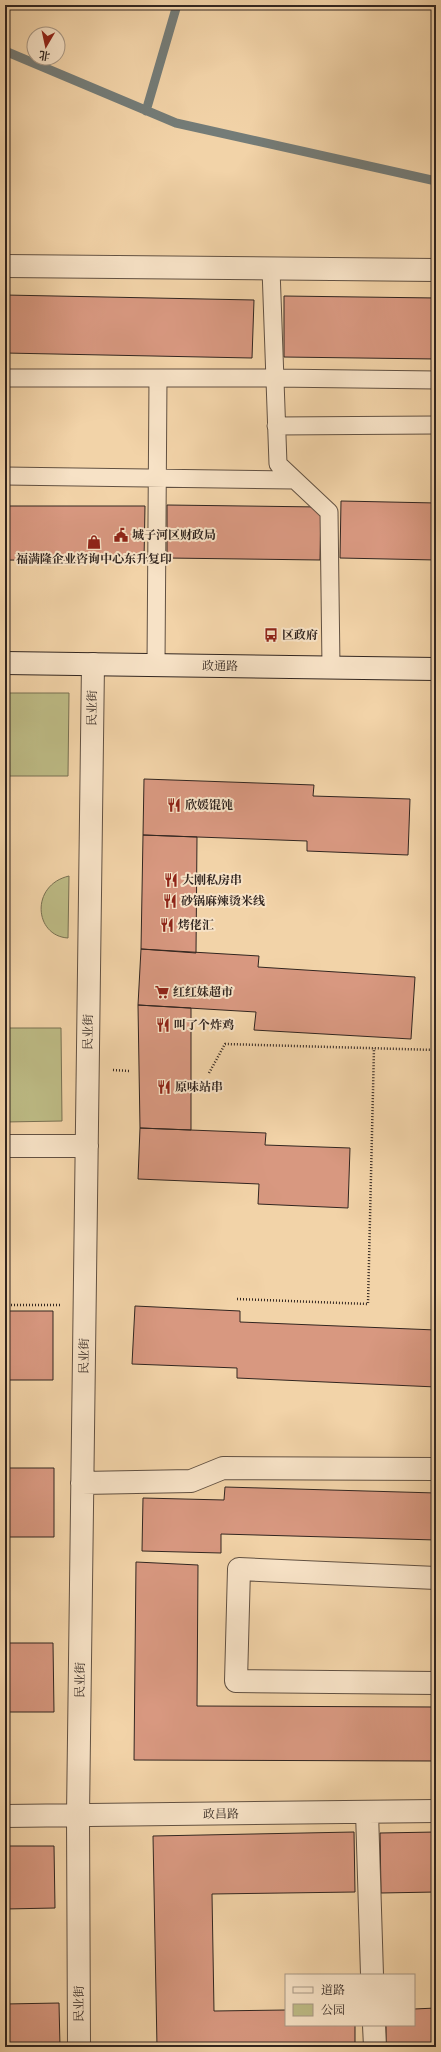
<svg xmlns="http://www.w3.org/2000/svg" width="441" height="2052" viewBox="0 0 441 2052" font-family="Alegreya,'Noto Serif SC',serif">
  <rect width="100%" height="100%" fill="#f2d3a8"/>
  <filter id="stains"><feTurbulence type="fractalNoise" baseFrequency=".005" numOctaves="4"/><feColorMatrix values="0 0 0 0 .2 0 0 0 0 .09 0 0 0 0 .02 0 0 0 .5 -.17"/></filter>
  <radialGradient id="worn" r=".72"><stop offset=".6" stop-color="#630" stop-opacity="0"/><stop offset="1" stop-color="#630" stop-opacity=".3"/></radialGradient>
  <path fill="#bdbb85" stroke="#787052" d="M5 693H69L68 776H5Z
    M69 876 68 938C34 936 30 885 69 876Z
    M5 1028H61L62 1121 5 1122Z"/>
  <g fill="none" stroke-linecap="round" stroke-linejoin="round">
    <path stroke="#747c78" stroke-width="9" d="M5 51 176 123 436 181
      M146 111 177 5"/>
  </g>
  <path fill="#d89880" stroke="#322620" d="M5 295 254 300 252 358 5 353Z
    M284 296 436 298V359L284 357Z
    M341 501 436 503V560L340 558Z
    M167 505 321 507 320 560 167 558Z
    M5 506H145L144 561 5 560Z
    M144 779 314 785 313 796 410 799 408 855 307 851V841L143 835Z
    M143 835 197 837 196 953 141 949Z
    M141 949 259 956 258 967 415 977 411 1039 254 1030 256 1012 138 1005Z
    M138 1005 191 1008V1130L140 1128Z
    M140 1128 266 1133 265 1145 350 1148 348 1208 258 1204 259 1184 138 1179Z
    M135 1306 240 1311V1322L436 1330V1387L237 1378V1368L132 1364Z
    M5 1311H53V1380H5Z
    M5 1468H54V1537H5Z
    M225 1487 436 1493V1540L221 1534V1553L142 1551 143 1498 224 1500Z
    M136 1562 198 1565 197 1706 436 1707V1761L134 1760Z
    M5 1643H53L54 1712H5Z
    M354 1832 355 1892 212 1894 214 2011 286 2010V2025H355V2047H157L153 1836Z
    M436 1832V1892L381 1893 380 1833Z
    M5 1846H54L55 1908 5 1909Z
    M59 2003 60 2047H5V2004Z
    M436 2008V2047H386V2025H414V2009Z"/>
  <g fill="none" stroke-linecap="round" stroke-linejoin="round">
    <defs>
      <path id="lane" d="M271 269 278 464 329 512 331 667
        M5 378H274L436 380
        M276 426 436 425
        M5 476 294 480
        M156 665 158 378"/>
      <path id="street" d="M5 266 436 270
        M5 1146H87
        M82 1483 191 1481 223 1468 436 1469
        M436 1578 239 1569 236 1681 436 1683
        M367 1812 372 1975
        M5 1816 436 1811
        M374 2025 375 2047
        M79 2047 78 1815 93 664"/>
      <path id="secondary" d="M5 663 436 669"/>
    </defs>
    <use href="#lane" stroke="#625142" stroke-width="19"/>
    <use href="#street" stroke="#625142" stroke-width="24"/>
    <use href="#secondary" stroke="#322620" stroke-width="24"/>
    <path stroke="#322620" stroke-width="2.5" stroke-dasharray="1 2" stroke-linecap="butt" d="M113 1070 130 1071
      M209 1073 225 1044 436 1050
      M237 1299 368 1304 374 1048
      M5 1305H60"/>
    <use href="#lane" stroke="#f7e2c6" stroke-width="17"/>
    <use href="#street" stroke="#f7e2c6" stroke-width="22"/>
    <use href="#secondary" stroke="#f7e2c6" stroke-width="22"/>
  </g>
  <defs>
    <symbol id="civic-bare" viewBox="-9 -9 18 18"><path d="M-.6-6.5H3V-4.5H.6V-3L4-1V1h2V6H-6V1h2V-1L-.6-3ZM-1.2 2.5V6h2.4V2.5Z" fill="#8f2418" stroke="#f7e2c6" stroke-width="2.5" paint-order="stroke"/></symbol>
    <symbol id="shop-bare" viewBox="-9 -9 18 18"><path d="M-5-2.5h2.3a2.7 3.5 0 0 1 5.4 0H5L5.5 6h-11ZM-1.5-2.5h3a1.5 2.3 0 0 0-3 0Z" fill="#8f2418" stroke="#f7e2c6" stroke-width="2.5" paint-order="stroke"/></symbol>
    <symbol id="bus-bare" viewBox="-9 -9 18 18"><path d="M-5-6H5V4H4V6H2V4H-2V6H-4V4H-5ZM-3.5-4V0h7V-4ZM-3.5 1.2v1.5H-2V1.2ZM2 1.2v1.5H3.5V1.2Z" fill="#8f2418" stroke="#f7e2c6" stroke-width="2.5" paint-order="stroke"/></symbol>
    <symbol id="restaurant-bare" viewBox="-9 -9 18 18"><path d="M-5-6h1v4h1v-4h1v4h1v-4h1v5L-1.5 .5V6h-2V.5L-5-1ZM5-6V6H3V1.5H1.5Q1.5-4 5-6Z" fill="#8f2418" stroke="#f7e2c6" stroke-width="2.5" paint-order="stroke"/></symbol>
    <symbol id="supermarket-bare" viewBox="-9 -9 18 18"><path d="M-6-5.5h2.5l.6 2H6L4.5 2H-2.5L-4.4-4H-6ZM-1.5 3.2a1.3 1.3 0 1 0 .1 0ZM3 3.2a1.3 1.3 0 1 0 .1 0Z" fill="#8f2418" stroke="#f7e2c6" stroke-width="2.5" paint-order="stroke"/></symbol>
  </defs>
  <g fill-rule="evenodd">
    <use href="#civic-bare" x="111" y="525" width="20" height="20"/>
    <use href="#shop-bare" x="84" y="532" width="20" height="20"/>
    <use href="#bus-bare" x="261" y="625" width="20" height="20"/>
    <use href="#restaurant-bare" x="164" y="795" width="20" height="20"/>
    <use href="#restaurant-bare" x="161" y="870" width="20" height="20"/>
    <use href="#restaurant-bare" x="160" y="891" width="20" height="20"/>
    <use href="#restaurant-bare" x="157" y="915" width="20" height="20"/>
    <use href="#supermarket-bare" x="152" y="982" width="20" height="20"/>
    <use href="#restaurant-bare" x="153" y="1015" width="20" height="20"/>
    <use href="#restaurant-bare" x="154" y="1077" width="20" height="20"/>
  </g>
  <g text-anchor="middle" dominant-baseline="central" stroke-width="4" stroke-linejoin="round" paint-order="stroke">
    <g font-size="12" font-weight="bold" fill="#322620" stroke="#f7e2c6" text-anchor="start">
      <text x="132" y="535">城子河区财政局</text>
      <text x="94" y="559" text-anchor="middle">福满隆企业咨询中心东升复印</text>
      <text x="282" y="635">区政府</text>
      <text x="185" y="805">欣媛馄饨</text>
      <text x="182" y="880">大刚私房串</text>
      <text x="181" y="901">砂锅麻辣烫米线</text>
      <text x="178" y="925">烤佬汇</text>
      <text x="173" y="992">红红妹超市</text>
      <text x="174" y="1025">叫了个炸鸡</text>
      <text x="175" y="1087">原味站串</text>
    </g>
    <g font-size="12" fill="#322620" stroke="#f7e2c6">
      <text transform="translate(220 666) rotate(1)">政通路</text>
      <text transform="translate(92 708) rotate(-89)">民业街</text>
      <text transform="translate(88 1032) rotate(-89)">民业街</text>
      <text transform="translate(84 1356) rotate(-89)">民业街</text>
      <text transform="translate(80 1680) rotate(-89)">民业街</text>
      <text transform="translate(221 1814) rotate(-1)">政昌路</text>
      <text transform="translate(79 2004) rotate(-90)">民业街</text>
    </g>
  </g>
  <rect width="441" height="2052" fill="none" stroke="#f2d3a8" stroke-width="20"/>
  <rect x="6" y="6" width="429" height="2040" fill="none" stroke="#322620" stroke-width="2"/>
  <rect x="10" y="10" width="421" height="2032" fill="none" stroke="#322620"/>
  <rect x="285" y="1974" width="130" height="52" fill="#f7e2c6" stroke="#a89784"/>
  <rect x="293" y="1987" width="20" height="6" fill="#f7e2c6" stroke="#a89784"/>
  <text x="321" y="1994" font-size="12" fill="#322620">道路</text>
  <rect x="293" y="2004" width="20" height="12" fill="#bdbb85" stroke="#a89784"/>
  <text x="321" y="2014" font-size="12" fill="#322620">公园</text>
  <g transform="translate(46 46) rotate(189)"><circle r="19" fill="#f7e2c6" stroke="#a89784"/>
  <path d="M0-3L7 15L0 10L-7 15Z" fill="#8f2418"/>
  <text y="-6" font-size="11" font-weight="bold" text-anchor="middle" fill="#322620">北</text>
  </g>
  <rect width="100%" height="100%" filter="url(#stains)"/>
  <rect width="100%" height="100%" fill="url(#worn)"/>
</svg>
